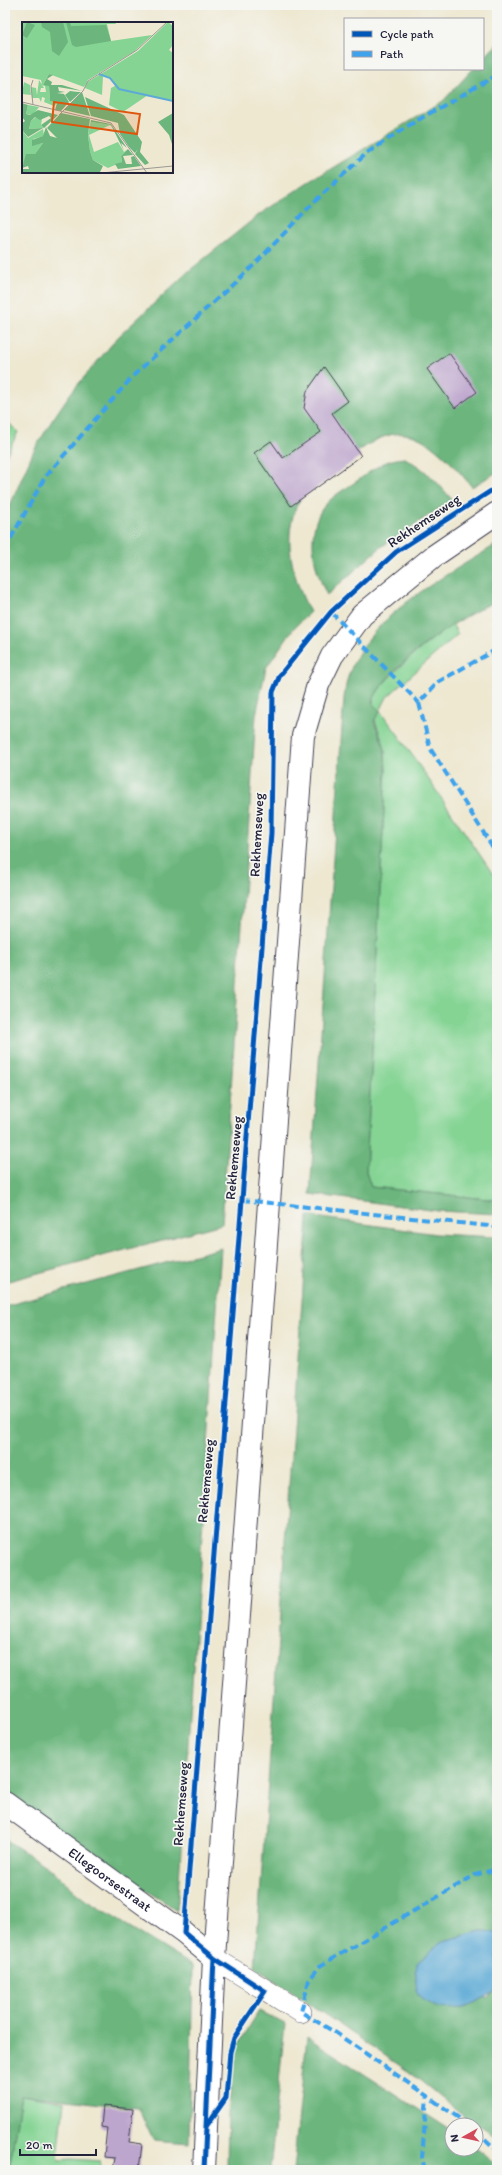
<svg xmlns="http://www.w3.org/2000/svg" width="502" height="2175" viewBox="0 0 502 2175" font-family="Itim,sans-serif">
  <rect width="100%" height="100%" fill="#f6f6f2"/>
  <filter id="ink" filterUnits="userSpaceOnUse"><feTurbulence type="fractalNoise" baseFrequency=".025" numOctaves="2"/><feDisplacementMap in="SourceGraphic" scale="8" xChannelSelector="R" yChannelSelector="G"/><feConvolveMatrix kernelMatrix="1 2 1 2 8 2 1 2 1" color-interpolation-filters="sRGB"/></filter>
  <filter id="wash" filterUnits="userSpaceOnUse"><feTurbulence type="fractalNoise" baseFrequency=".012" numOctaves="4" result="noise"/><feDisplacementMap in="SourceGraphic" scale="16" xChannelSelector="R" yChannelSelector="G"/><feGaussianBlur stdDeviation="0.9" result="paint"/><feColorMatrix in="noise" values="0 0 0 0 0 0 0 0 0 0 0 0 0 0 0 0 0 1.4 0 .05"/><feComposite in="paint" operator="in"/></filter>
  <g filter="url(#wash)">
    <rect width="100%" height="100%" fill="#eee8d1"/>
    <path fill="#85d494" stroke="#547b68" d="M5 419 18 432 5 458Z
      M452 624 458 634 387 697 380 711 397 733 497 880V1200L371 1187 366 1172 386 769C385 761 386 752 384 745 380 731 372 719 373 703 374 683 435 637 452 624Z
      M21 2095 64 2102 58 2157 60 2160 71 2159 100 2161V2170H9Z"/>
    <path fill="#6cb67e" stroke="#476c5c" d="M497 44V472L472 487C458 470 433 440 410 435 389 429 368 444 352 456 339 465 322 475 310 486 277 521 290 574 310 612L293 629 266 668 256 715 222 1224 5 1282V517L33 452 51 422 70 394 118 337 190 270 260 214 309 182 443 101 473 69H483V59Z
      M405 458C425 469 438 482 452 500L381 547 327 595C313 568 304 527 327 503 335 494 347 488 357 481 374 469 384 459 405 458Z
      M497 544V601C463 614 383 668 372 703L380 711 374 721 384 746 386 769 366 1172 371 1187 497 1200V1214L438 1211 310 1194 344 698C345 691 346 683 348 677 368 614 445 577 497 544Z
      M308 1216 436 1234 497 1237V1932L481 1931 443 1941 417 1963 487 1998 497 1988V2139L487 2130 464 2116 412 2074 255 1967Z
      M221 1248 177 1910 110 1868 5 1794V1306Z
      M5 1839 53 1871 84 1899 193 1966 189 2143 153 2140 138 2108 21 2095 9 2170H5Z
      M259 2011 285 2024 270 2170H227L228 2113 235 2050Z
      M307 2037 452 2131V2149H476V2147L497 2164V2170H293Z"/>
    <path fill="#5daad6" stroke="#406688" d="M481 1931 497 1932V1988C481 2003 451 2016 430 2004 425 2001 419 1996 417 1991 415 1982 416 1972 417 1963L443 1941Z"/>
    <g id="blocks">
      <path fill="#bda6cd" d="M449 353 477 392 455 408 427 369Z
        M324 367 348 401 332 413 361 456 291 506 254 453 271 441 283 458 321 432 304 408 307 391Z
        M103 2106 133 2109 129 2142 142 2144 139 2170H113L115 2158 104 2157 107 2128 101 2127Z"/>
    </g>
  </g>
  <g filter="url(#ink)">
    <use href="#blocks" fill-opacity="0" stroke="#414052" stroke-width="1"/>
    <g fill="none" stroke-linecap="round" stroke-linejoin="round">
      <defs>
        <path id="minor" d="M214 1958 301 2012"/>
        <g id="tertiary">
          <path id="s1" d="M5 1803 184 1933 214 1958"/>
          <path d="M204 2170 214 1958 303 736 318 685 332 656 362 615 434 556 497 513"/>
        </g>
      </defs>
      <use href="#minor" stroke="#414052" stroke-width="22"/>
      <use href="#tertiary" stroke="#414052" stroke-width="24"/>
      <use href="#minor" stroke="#fff" stroke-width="21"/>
      <use href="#tertiary" stroke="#fff" stroke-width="22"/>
      <path stroke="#3ea2ec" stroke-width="4" stroke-dasharray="8 4" stroke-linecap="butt" d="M5 549 45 477 134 375 254 265 312 204 367 153 411 124 497 75
        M331 612 419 703
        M497 649 438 682 419 703 430 748 497 854
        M242 1200 497 1227
        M469 2125 336 2033 301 2012 309 1980 320 1966 475 1875 497 1869
        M476 2131 497 2150
        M425 2170 422 2158 427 2096"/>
      <defs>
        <path id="cycleway" d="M207 2125 226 2098 230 2052 234 2038 265 1991 214 1958 184 1933 271 833 273 692 280 675 331 612 396 552 497 487
          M204 2170 214 1958"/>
      </defs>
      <use href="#cycleway" stroke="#f6f6f2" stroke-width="8"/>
      <use href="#cycleway" stroke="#0057b8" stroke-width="5"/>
    </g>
  </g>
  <g text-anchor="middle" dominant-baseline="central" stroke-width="3.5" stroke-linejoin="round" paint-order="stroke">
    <g font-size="14" fill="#22223b" stroke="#f6f6f2">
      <text transform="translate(424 521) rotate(-34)">Rekhemseweg</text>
      <text transform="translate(257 835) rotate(-87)">Rekhemseweg</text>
      <text transform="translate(234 1158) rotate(-85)">Rekhemseweg</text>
      <text transform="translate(206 1481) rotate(-85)">Rekhemseweg</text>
      <text transform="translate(181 1804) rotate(-86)">Rekhemseweg</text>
      <text stroke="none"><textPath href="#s1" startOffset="130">Ellegoorsestraat</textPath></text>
    </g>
  </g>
  <g transform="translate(22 22)">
    <rect width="151" height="151" fill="#eee8d1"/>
    <path d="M0 0H93L94 2H85L89 19 130 13 113 29 66 58 62 65 27 52 21 63H27L28 79 35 81 32 84 22 80 23 76 20 75 19 80 17 76H10L9 65 14 66 15 73 17 58 22 66H19L18 70H24L23 64 20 63 19 58 0 54ZM146 0 151 4V23L147 28 151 31V79L126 73 101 90 87 83 89 66 93 64 88 56 81 54 80 73 63 66 64 61 116 29ZM2 60 8 63 9 73 0 72ZM6 83 17 85 11 93 4 92ZM14 95 20 97 19 103 22 106 7 107 9 99ZM69 100 89 103 91 106 88 103 67 113 72 130 96 120 102 130 106 127 99 134 100 140 86 146 71 138 68 129 66 113ZM21 107 22 114 11 117V123L21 121 13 132H6L0 145V108L6 116Z" fill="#85d494"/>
    <path d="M5 0 13 3 5 16 0 13ZM19 0H41L46 20 37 34 30 29 28 10 20 5ZM44 0H48L49 4 84 3 89 19 54 25 52 16 54 25 50 23ZM27 52 31 53 25 57 30 60 29 63H40L60 69 36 65 37 69 43 70 35 71 42 72 47 80 39 89 33 88 35 81 28 79 27 64 21 63ZM48 69 56 70H59L48 80 43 73ZM60 70 68 94 42 88ZM63 75 102 93 120 120 118 130 127 141 123 143 113 132 116 127 113 131 107 125 98 112 96 101 69 94ZM0 81 6 83 4 92 8 93 16 88 36 93 22 106 19 103 29 96 27 94 18 98 13 95 9 99 7 107 21 106 6 115 0 108V101L3 99 0 95ZM39 91 68 97 66 113 69 98 89 102 105 126 99 121 102 129 89 103 69 100 66 113 68 129 71 138 81 144 78 150 0 151V147H7L6 144 0 146 4 132H13L21 121 10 124V118L21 114 24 105 28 114 35 116 25 106ZM151 91V122H150L147 113 136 100ZM106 127 111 133 101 134 104 142H110L109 135 112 134 119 144 96 147 93 142 100 140 99 134Z" fill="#6cb67e"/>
    <path fill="none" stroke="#5daad6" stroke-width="2" d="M77 52 88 56 97 67 151 79"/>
    <path fill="none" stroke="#9c9995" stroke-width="1" d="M0 80 89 101 125 151M11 83 9 64 11 58M37 93 61 69 66 59 115 28 145 0M79 151 151 144"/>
    <path fill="#de560e" fill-opacity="0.15" stroke="#de560e" stroke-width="2" d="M32 80 118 92 115 112 30 100Z"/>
    <rect width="151" height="151" fill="none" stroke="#22223b" stroke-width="2"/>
  </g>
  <rect width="502" height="2175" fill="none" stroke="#f6f6f2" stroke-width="20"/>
  <rect x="344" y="18" width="140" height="52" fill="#f6f6f2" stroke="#a1a1a9"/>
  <rect x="352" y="31" width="20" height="6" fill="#0057b8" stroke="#a1a1a9"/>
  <text x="380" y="38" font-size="12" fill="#22223b">Cycle path</text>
  <rect x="352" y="51" width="20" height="6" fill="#3ea2ec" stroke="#a1a1a9"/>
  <text x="380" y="58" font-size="12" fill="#22223b">Path</text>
  <g transform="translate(464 2137) rotate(262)"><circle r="19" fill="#f6f6f2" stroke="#a1a1a9"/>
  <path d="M0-3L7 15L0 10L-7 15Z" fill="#d1495b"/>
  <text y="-6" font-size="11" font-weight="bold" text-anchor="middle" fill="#22223b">N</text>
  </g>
  <path d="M20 2149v6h76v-6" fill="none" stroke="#22223b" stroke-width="2"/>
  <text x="26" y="2149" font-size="12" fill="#22223b" stroke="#f6f6f2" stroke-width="3" paint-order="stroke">20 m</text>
</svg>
